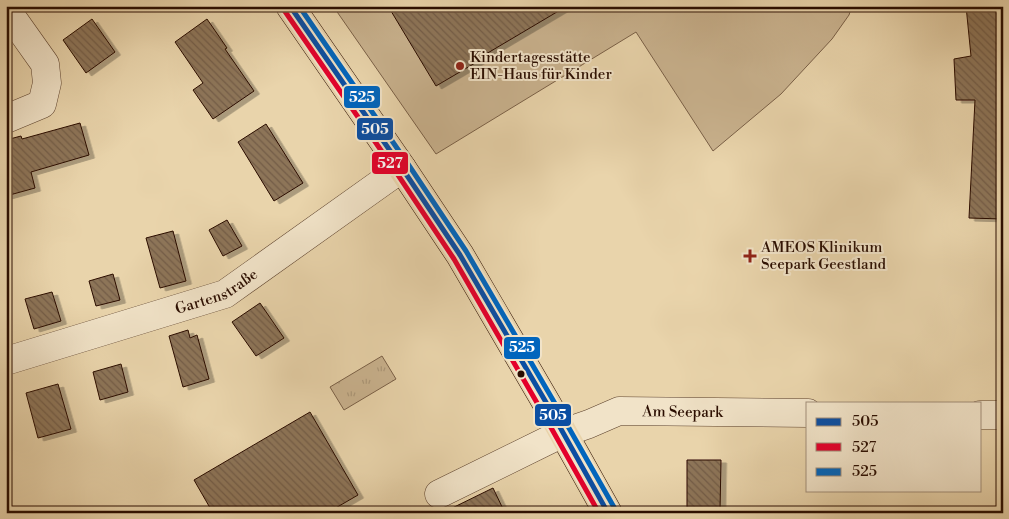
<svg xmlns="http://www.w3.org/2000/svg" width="1009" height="519" viewBox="0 0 1009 519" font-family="'Libre Bodoni',serif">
  <defs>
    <pattern id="grass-tufts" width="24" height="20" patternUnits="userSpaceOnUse" patternTransform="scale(1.25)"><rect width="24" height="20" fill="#c9b28e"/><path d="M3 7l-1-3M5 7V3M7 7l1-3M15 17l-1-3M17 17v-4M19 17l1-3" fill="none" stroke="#ad9879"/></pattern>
    <pattern id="building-back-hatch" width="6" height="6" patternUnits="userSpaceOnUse" patternTransform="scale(1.25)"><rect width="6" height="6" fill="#8d7459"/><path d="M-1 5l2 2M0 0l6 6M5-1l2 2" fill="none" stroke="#735e47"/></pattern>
    <filter id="shadow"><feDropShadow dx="5.5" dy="3" stdDeviation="0" flood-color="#0004"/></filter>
  </defs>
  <rect width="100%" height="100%" fill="#e9d4ab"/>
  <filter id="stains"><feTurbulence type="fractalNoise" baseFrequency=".004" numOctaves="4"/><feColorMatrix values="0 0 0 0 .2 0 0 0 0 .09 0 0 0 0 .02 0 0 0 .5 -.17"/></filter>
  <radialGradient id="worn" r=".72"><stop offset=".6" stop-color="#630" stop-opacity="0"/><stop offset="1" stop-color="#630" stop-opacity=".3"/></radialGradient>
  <path fill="url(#grass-tufts)" stroke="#7a6047" d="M382 356 396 379 344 410 330 387Z"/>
  <path fill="#c9b28e" stroke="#7a6047" d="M333 6H852L849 15 832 39 781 94 713 151 636 32 436 154Z"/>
  <path fill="url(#building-back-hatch)" stroke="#2a0d00" filter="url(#shadow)" d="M388 6H567L486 54 487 56 436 86Z
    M966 6H1003V219L969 218 975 100H956L954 59 971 56Z
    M92 19 115 52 86 73 63 40Z
    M207 19 227 48 225 49 254 91 213 119 193 90 203 83 175 42Z
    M80 123 89 155 31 172 35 188 6 196V140L21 136 22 139Z
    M266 124 303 183 274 201 238 142Z
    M227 220 242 246 223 256 209 230Z
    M173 231 186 281 160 288 146 238Z
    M113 274 120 300 96 306 89 281Z
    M52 292 61 321 34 329 25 299Z
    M260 303 284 338 256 356 232 322Z
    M188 330 190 338 197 335 209 379 183 387 169 336Z
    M121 364 128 392 100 400 93 372Z
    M58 384 71 429 38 438 26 393Z
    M310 412 358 495 327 513H213L194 480Z
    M687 460H721L720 511H687Z
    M493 488 505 513H442Z"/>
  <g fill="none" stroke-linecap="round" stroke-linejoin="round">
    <defs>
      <g id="minor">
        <path d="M6 9 45 64 47 83 42 104 6 119"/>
        <path id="s1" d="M6 361 225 294 402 168"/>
        <path d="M980 415H1003"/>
        <path id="s2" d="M439 494 563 433 589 424 619 411 808 413"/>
      </g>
      <path id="major" d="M290 6 402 168 460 255 547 404 608 513"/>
    </defs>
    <use href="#minor" stroke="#5a3f2b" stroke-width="29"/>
    <use href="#major" stroke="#2a0d00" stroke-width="29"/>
    <use href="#minor" stroke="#f1e3c8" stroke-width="28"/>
    <use href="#major" stroke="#e9d4ab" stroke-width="28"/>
    <defs>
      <path id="bus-1" d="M290 6 402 168 460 255 547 404 608 513"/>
      <path id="bus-2" d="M284 10 396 172 454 259 540 408 599 513"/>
      <path id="bus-3" d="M299 6 408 164 466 251 553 400 615 509"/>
    </defs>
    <use href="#bus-1" stroke="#f1e3c8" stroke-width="9"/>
    <use href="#bus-2" stroke="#f1e3c8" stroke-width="9"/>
    <use href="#bus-3" stroke="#f1e3c8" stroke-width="9"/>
    <use href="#bus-1" stroke="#0b4ea2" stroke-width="5"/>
    <use href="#bus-2" stroke="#e4002b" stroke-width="5"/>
    <use href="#bus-3" stroke="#0065bd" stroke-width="5"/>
  </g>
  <g fill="#8f2418" stroke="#f1e3c8" stroke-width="2">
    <circle cx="460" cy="66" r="5"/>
    <path d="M747.5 248.5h5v5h5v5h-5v5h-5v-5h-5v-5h5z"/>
  </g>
  <circle fill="#2a0d00" stroke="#f1e3c8" stroke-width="2" cx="521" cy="374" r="4.5"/>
  <g text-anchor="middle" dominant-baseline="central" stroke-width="4" stroke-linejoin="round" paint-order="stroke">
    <g font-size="15" fill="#2a0d00" stroke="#f1e3c8" text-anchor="start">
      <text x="470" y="57">Kindertagesstätte<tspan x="470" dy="17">EIN-Haus für Kinder</tspan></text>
      <text x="761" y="247">AMEOS Klinikum<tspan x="761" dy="17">Seepark Geestland</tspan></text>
    </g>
    <g font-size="15" fill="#2a0d00" stroke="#f1e3c8">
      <text stroke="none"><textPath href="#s1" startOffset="222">Gartenstraße</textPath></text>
      <text stroke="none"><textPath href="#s2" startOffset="262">Am Seepark</textPath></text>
    </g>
  </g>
  <g stroke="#f1e3c8" stroke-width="2">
    <rect x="343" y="85" width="38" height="24" rx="5" fill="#0065bd"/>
    <rect x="356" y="117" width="38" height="24" rx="5" fill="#0b4ea2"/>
    <rect x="371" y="151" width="38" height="24" rx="5" fill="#e4002b"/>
    <rect x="503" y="336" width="38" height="24" rx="5" fill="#0065bd"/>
    <rect x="534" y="403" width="38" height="24" rx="5" fill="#0b4ea2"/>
  </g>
  <g font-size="14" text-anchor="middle" font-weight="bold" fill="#fff">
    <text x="362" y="102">525</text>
    <text x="375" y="134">505</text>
    <text x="390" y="168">527</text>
    <text x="522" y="352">525</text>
    <text x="553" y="420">505</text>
  </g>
  <rect width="1009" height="519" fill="none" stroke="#e9d4ab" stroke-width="25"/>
  <rect x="8" y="8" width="994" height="504" fill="none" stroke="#2a0d00" stroke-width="2.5"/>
  <rect x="12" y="12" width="984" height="494" fill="none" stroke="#2a0d00"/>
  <rect x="806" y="402" width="175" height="90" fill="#f1e3c8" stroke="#a18d78"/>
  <rect x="816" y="418" width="25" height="8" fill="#0b4ea2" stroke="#a18d78"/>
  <text x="852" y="426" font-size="15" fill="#2a0d00">505</text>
  <rect x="816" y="443" width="25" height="8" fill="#e4002b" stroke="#a18d78"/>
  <text x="852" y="452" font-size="15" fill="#2a0d00">527</text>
  <rect x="816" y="468" width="25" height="8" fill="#0065bd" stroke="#a18d78"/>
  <text x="852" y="476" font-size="15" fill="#2a0d00">525</text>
  <rect width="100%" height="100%" filter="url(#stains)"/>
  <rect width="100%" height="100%" fill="url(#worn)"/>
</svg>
